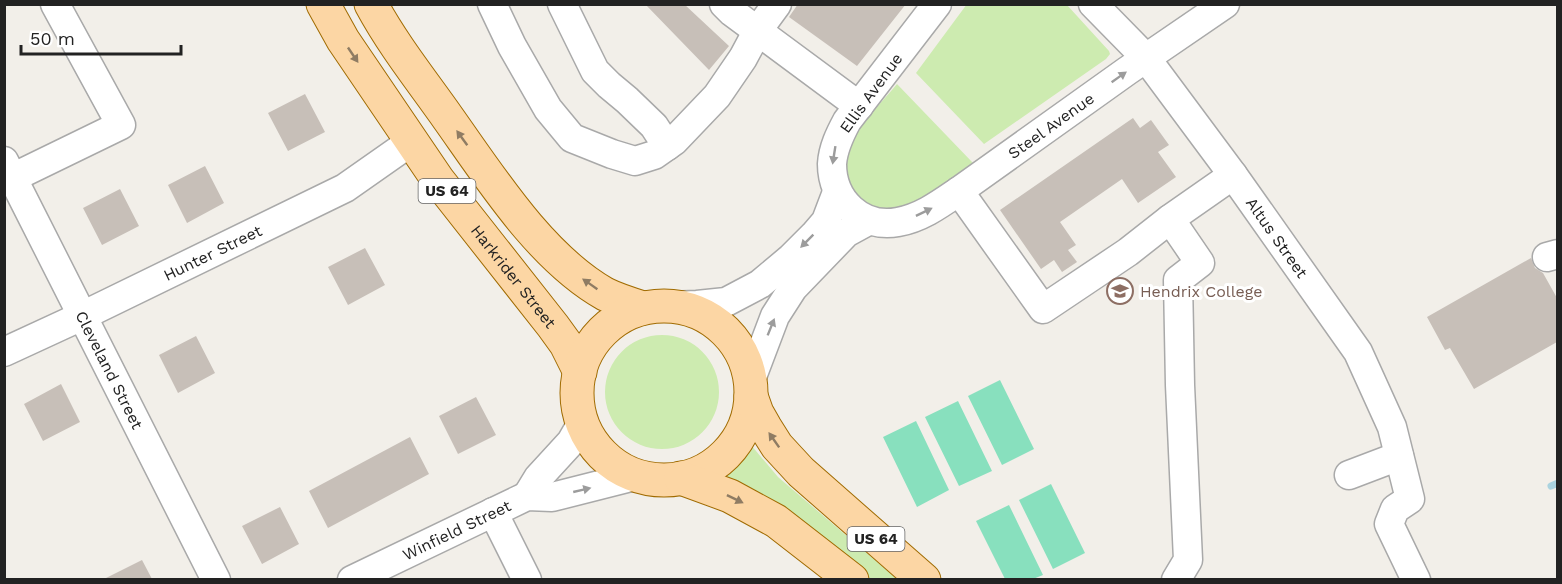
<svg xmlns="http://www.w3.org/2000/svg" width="1562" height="584" viewBox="0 0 1562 584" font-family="'Work Sans',sans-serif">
  <rect width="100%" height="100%" fill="#f2efe9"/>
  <path fill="#cdebb0" d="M967 4 1067 5 1109 51 1110 54 1106 59 984 144 916 73Z
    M897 84 973 163C959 173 946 183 932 193 926 197 920 203 913 206 903 211 873 211 865 203 818 160 868 119 897 84Z
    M605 392a57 57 0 1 1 114 0a57 57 0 1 1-114 0Z
    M751 445 778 477 897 579H870L847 560 720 478 738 462Z"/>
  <path fill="#88e0be" d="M1000 380 1034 449 1002 465 968 396Z
    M958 401 992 471 959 486 925 417Z
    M916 421 949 490 917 507 883 437Z
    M1051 484 1085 553 1053 569 1019 500Z
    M1009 505 1043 575 1033 579H1005L976 521Z"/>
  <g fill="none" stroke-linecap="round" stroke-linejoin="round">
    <path stroke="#aad3df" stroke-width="7" d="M1551 486 1558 483"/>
  </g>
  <path fill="#c7bfb8" d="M645 4H684L729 46 709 70Z
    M798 4H906L857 66 789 17Z
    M305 94 325 132 288 151 268 113Z
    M1133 118 1140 128 1151 120 1169 145 1158 152 1176 177 1138 203 1122 179 1060 222 1076 245 1068 250 1077 262 1062 272 1054 260 1041 269 1000 210Z
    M205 166 224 203 187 223 168 185Z
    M120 189 139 226 102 245 83 208Z
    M365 248 385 285 348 305 328 267Z
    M1531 258 1535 268 1543 273 1557 298V342L1474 389 1450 348 1445 350 1427 317Z
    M196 336 215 373 178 393 159 355Z
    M61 384 80 422 43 441 24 404Z
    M476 397 496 435 458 454 439 416Z
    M410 437 429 474 328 528 309 491Z
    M280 507 299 544 262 564 242 526Z
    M142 560 152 579H104Z"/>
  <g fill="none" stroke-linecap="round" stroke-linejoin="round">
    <defs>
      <g id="minor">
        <path d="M492 4 512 46 548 109 572 138 612 154 635 161 654 155 674 141 717 96 743 58 758 30 777 4"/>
        <path d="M562 4 595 71 609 85 627 100 654 126 667 146"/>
        <path d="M724 4 732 12 859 106"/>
        <path id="s1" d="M937 4 847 121C840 134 833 148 832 164 832 200 861 229 898 222 921 218 940 204 959 191L1127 71 1225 4"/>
        <path id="s2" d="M1093 4 1146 58 1233 175 1358 352 1392 427 1410 499 1395 509 1389 524 1416 580"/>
        <path id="s3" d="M4 161 216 580"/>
        <path d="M12 178 121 125 55 4"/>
        <path d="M959 191 1043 309 1128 252 1170 219 1233 175"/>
        <path d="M1170 219 1200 263 1178 280 1180 385 1188 560 1176 580"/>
        <path d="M1547 257 1558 254"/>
        <path d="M667 306 697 305 726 302 760 284 791 258 814 235 826 221 837 192"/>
        <path id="s4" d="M4 352 82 316 345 188 412 141"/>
        <path d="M750 382 775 316 793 288 846 233 868 221"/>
        <path d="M1349 475 1399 456"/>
        <path d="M527 496 538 478 571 442 582 423"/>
        <path d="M493 512 527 580"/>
        <path id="s5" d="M352 580 527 496 552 497 635 476"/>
      </g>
      <g id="major">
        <path id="s6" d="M323 4 343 40 438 180 553 326 566 344 580 372"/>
        <path d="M371 4C393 45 422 81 448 118 490 177 540 257 605 294 617 300 630 304 643 308"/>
        <circle cx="664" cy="393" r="87"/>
        <path d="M751 396 757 413 765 427 777 446 801 472 924 580"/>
        <path d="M681 478 730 496 776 521 852 580"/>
      </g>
    </defs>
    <use href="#minor" stroke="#a9a9a9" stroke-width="31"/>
    <use href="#major" stroke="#a06b00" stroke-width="35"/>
    <use href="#minor" stroke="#fff" stroke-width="28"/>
    <use href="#major" stroke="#fcd6a4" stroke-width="33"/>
  </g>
  <defs><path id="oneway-solid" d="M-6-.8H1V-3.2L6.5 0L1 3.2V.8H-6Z" transform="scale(1.5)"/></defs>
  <g fill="#8f7c63">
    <use href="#oneway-solid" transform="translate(353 55) rotate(56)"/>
    <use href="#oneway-solid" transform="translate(462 138) rotate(-126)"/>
    <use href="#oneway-solid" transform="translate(590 284) rotate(-145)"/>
    <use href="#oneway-solid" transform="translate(774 440) rotate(-125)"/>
    <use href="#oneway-solid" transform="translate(735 499) rotate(26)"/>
  </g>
  <g fill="#9c9c9c">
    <use href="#oneway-solid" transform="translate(1119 77) rotate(-35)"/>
    <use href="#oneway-solid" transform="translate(834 155) rotate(99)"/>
    <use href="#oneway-solid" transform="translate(924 212) rotate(-26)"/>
    <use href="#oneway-solid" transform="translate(807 241) rotate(135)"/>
    <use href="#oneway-solid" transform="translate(771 327) rotate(-68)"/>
    <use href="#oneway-solid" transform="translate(582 490) rotate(-13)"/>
  </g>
  <defs>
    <symbol id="university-ring" viewBox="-11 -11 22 22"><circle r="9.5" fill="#fff" stroke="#8d6e63" stroke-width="1.5"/><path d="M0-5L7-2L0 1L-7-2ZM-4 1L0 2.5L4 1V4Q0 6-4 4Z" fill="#8d6e63"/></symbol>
  </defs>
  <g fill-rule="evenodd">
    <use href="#university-ring" x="1105" y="276" width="30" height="30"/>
  </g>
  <g text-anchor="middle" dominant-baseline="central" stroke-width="6" stroke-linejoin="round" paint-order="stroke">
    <g fill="#fff" stroke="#646464" stroke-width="1.5">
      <rect x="418.5" y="179" width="57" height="24" rx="4.5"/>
      <rect x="847.5" y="527" width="57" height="24" rx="4.5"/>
    </g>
    <g font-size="15" font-weight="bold" fill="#222">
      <text x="447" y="191">US 64</text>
      <text x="876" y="539">US 64</text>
    </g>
    <g font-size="16" fill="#222" stroke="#fff">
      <text transform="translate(871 93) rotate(-54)">Ellis Avenue</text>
      <text stroke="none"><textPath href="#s1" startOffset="476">Steel Avenue</textPath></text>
      <text stroke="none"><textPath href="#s2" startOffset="298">Altus Street</textPath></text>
      <text stroke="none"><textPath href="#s4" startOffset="231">Hunter Street</textPath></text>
      <text stroke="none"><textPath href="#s6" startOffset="333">Harkrider Street</textPath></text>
      <text stroke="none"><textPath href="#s3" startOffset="234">Cleveland Street</textPath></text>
      <text stroke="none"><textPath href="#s5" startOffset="116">Winfield Street</textPath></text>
    </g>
    <g font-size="16" fill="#785e54" stroke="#fff" text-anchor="start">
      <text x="1140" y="291">Hendrix College</text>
    </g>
  </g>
  <rect width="1562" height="584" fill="none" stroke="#222222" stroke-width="12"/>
  <path d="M21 45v9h160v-9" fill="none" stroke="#222222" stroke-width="3"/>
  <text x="30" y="45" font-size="18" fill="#222222" stroke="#ffffff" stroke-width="4.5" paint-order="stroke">50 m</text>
</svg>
